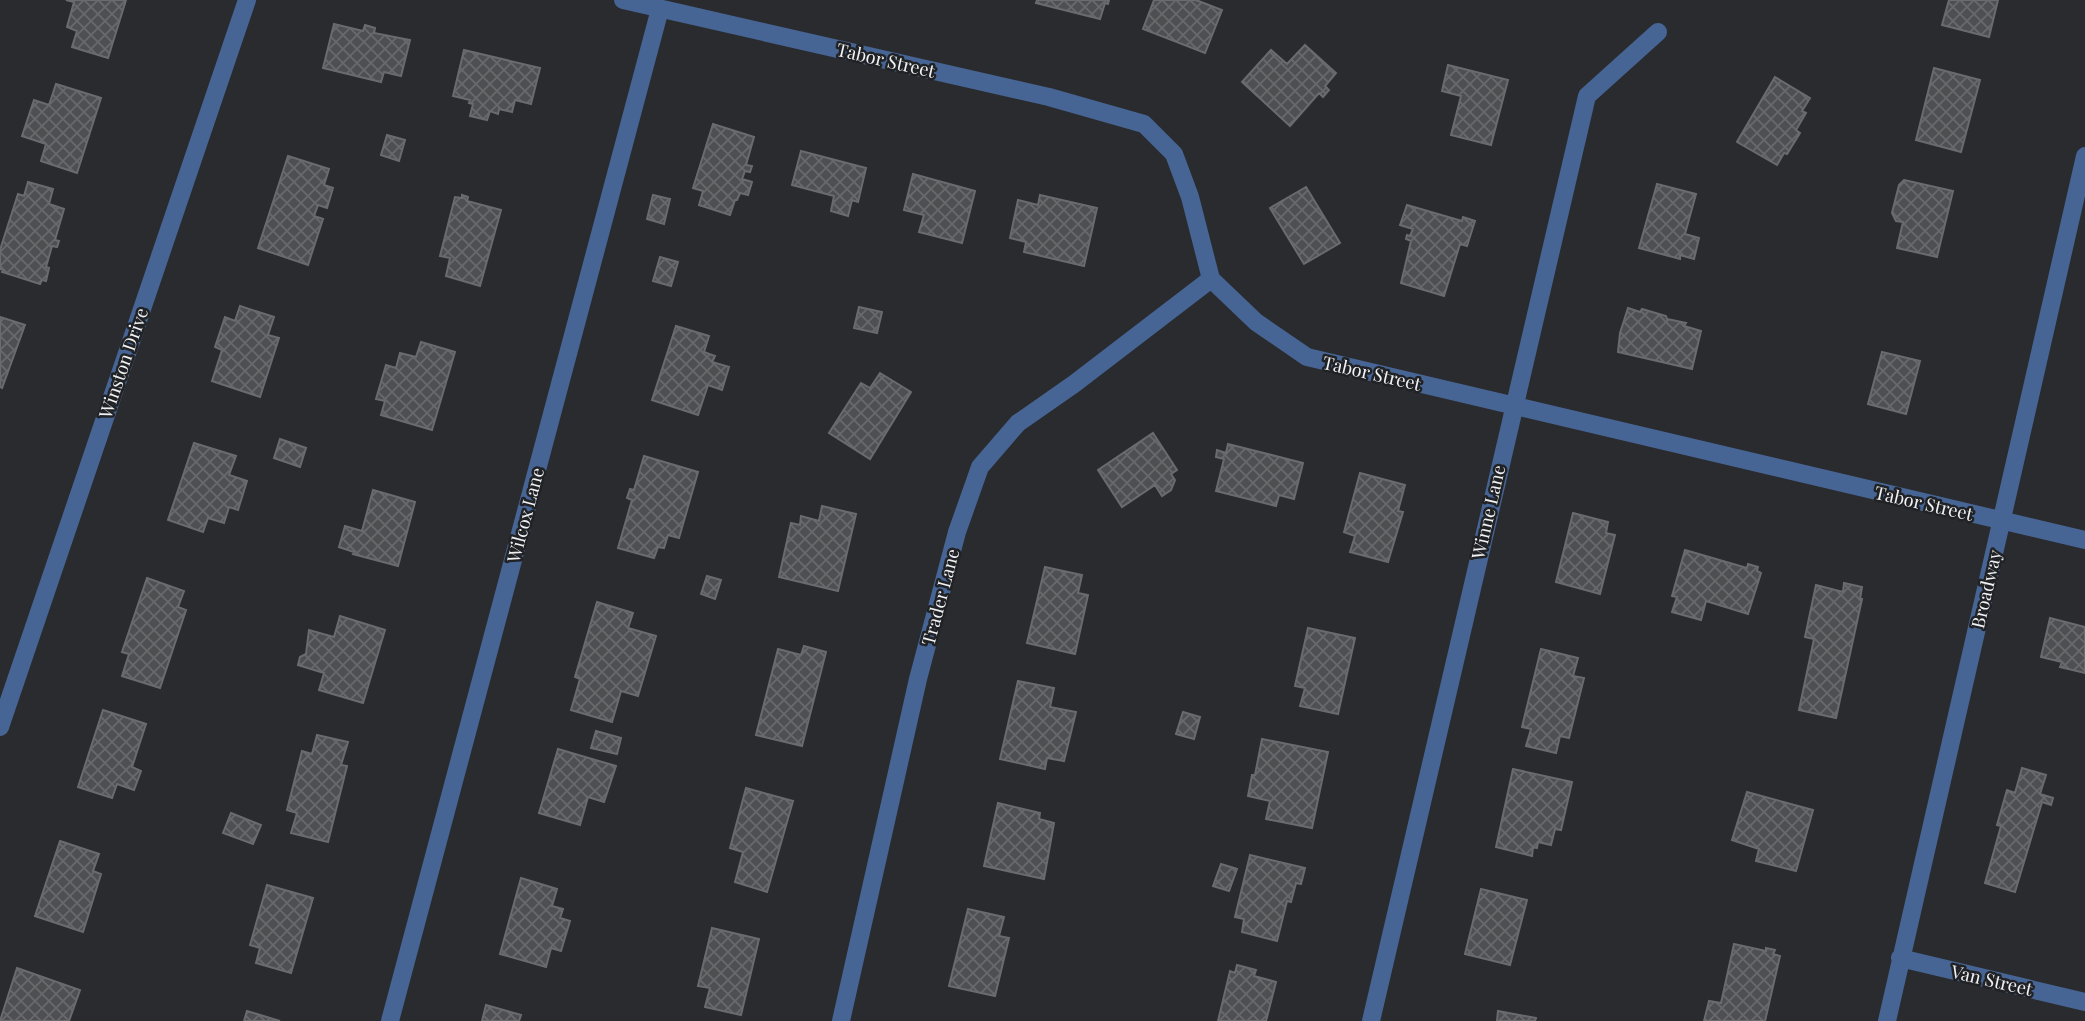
<svg xmlns="http://www.w3.org/2000/svg" width="2085" height="1021" viewBox="0 0 2085 1021" font-family="'Playfair Display',serif">
  <defs>
    <pattern id="building-cross-hatch" width="8" height="8" patternUnits="userSpaceOnUse" patternTransform="scale(1.75)"><rect width="8" height="8" fill="#4d4f52"/><path d="M0 0l8 8M0 8l8-8" fill="none" stroke="#67696b"/></pattern>
  </defs>
  <rect width="100%" height="100%" fill="#2a2b2e"/>
  <path fill="url(#building-cross-hatch)" stroke="#696b6e" stroke-width="2" d="M66 0H126L108 58 72 47 77 31 67 27 74 2Z
    M1037 0H1109L1108 4 1105 3 1100 19 1036 3Z
    M1154 0H1196L1222 10 1205 53 1143 29Z
    M1949 0H1998L1989 37 1942 25Z
    M334 24 363 31 365 25 375 28 374 33 410 40 401 76 384 72 381 82 323 68Z
    M1305 45 1336 73 1325 86 1329 90 1323 97 1319 93 1290 126 1242 82 1271 50 1287 64Z
    M464 50 540 68 531 104 515 100 512 112 499 109 498 114 490 111 487 120 470 116 473 104 469 103 470 100 453 96Z
    M1448 65 1508 80 1491 145 1451 135 1461 96 1442 91Z
    M1934 68 1980 80 1961 152 1916 140Z
    M1775 77 1810 98 1802 111 1806 113 1796 130 1800 133 1787 154 1784 153 1777 165 1737 142Z
    M56 84 101 98 77 173 41 161 46 144 22 136 34 100 49 105Z
    M713 124 754 137 746 165 752 166 750 172 745 171 742 179 752 182 748 195 740 193 737 200H735L730 215 699 205 703 191 693 188Z
    M387 135 405 140 399 161 381 155Z
    M801 151 866 168 858 202 852 200 848 216 831 211 834 196 792 185Z
    M288 156 329 169 324 185 333 188 327 208 318 205 314 216 323 219 308 265 258 248Z
    M913 174 975 191 962 243 919 232 924 215 904 210Z
    M1904 180 1953 191 1937 257 1897 248 1903 222 1896 221 1892 213 1899 185Z
    M28 182 53 189 49 204 64 209 55 240 59 241 57 247 52 246 46 267 49 268 46 281 42 280 40 284 2 272 3 270 0 269V250L18 194 24 196Z
    M1657 184 1696 194 1685 234 1699 238 1694 259 1680 255V259L1639 248Z
    M1306 187 1340 243 1304 264 1270 208Z
    M462 195 468 197 467 201 501 210 480 286 446 276 450 258 440 256 455 197 462 198Z
    M653 195 670 199 664 224 647 219Z
    M1040 195 1097 208 1084 266 1024 252 1026 242 1010 238 1018 200 1038 205Z
    M1407 205 1462 221 1463 217 1475 221 1467 246 1460 244 1444 296 1401 283 1411 241 1406 239 1407 235 1410 236 1413 229 1400 225Z
    M660 257 678 262 671 286 653 281Z
    M240 306 274 317 268 335 279 338 260 397 212 381 222 350 215 347 225 317 235 321Z
    M859 307 882 312 877 333 854 328Z
    M1628 308 1640 312 1642 309 1666 316 1667 319 1686 323 1684 326 1701 331 1692 369 1618 352 1620 333Z
    M0 317 25 325 2 388 0 387Z
    M676 326 709 336 704 352 715 356 712 362 729 367 722 390 708 385 698 415 652 400Z
    M421 342 455 352 432 430 381 415 385 401 376 399 386 365 396 368 400 353 416 357Z
    M1882 352 1920 361 1906 414 1868 404Z
    M880 373 911 392 870 459 829 433 861 383 870 388Z
    M1153 433 1177 470 1171 474 1175 480 1171 490 1162 496 1155 485 1122 507 1098 470Z
    M280 439 306 448 300 467 274 458Z
    M194 443 236 456 229 475 247 481 238 510 229 507 224 523 208 518 203 532 168 520Z
    M1228 444 1303 463 1294 499 1279 495 1276 506 1216 491 1224 459 1216 457 1217 450 1226 453Z
    M644 456 698 472 679 538 668 535 664 548 658 547 654 558 618 548 632 500 627 498 630 489 634 490Z
    M1360 473 1405 485 1398 511 1403 512 1388 562 1350 552 1355 536 1344 532Z
    M373 490 415 502 398 566 353 554 354 552 339 547 345 526 362 531Z
    M822 506 856 514 838 591 779 577 791 523 800 525 801 516 819 521Z
    M1573 513 1608 522 1606 533 1615 535 1600 594 1556 582Z
    M1685 550 1747 568 1748 564 1758 567 1757 571 1761 573 1748 614 1706 601 1701 620 1672 612 1677 597 1672 596Z
    M1045 567 1082 575 1078 593 1088 595 1075 654 1027 643Z
    M707 576 721 580 715 599 701 594Z
    M147 578 184 591 178 607 186 610 160 688 122 676 129 654 122 652Z
    M1844 583 1862 587 1860 599H1862L1836 718 1799 710 1814 639 1805 637 1816 585 1843 592Z
    M597 602 633 613 628 628 656 636 638 696 621 691 612 722 571 710 580 679 575 677Z
    M340 616 385 630 363 703 319 690 324 673 298 665 300 657 306 654 309 630 334 637Z
    M2050 618 2085 627V673L2060 667 2062 662 2041 657Z
    M1308 628 1355 638 1338 714 1300 706 1305 688 1295 686Z
    M804 646 826 652 802 746 756 735 778 649 801 655Z
    M1541 649 1578 658 1573 676 1584 678 1569 738 1560 736 1556 753 1526 746 1531 729 1522 727Z
    M1018 681 1054 688 1050 707 1076 712 1064 761 1047 758 1045 769 1000 759Z
    M103 710 146 724 132 767 141 771 134 790 117 784 112 798 78 787Z
    M1183 712 1200 717 1194 739 1176 734Z
    M596 731 621 738 617 754 591 748Z
    M317 735 348 742 341 765 347 766 328 842 291 833 297 813 287 810 302 751 312 754Z
    M1262 739 1328 752 1312 828 1266 819 1270 801 1248 796 1252 775H1255Z
    M558 749 616 766 604 802 588 797 580 825 539 813Z
    M2022 768 2046 775 2040 794 2053 798 2051 805 2042 802 2015 892 1985 883 2001 826 1997 825 2007 790 2015 793Z
    M1513 769 1572 782 1561 830 1555 829 1551 845 1538 842 1537 848 1533 847 1532 856 1496 847Z
    M746 788 793 801 767 892 735 882 743 852 730 848Z
    M1747 792 1813 810 1796 871 1756 861 1759 849 1732 840Z
    M998 803 1040 813 1039 819 1054 823 1044 879 984 866Z
    M231 813 261 825 253 844 223 833Z
    M60 841 99 854 93 871 101 874 83 932 35 916Z
    M1250 855 1305 868 1301 884 1296 883 1291 902 1287 901 1277 941 1242 932 1244 919 1235 917Z
    M1221 864 1237 869 1229 891 1213 886Z
    M521 878 557 889 552 906 563 909 560 918 570 921 561 951 551 948 546 967 500 954Z
    M267 885 313 898 291 973 256 963 260 948 250 945Z
    M1481 889 1527 900 1510 965 1465 954Z
    M968 909 1004 917 999 936 1009 938 995 996 949 986Z
    M712 928 759 939 741 1015 705 1007 710 988 698 986Z
    M1734 944 1766 951V948L1775 950 1773 954 1780 956 1765 1021H1704L1709 1001 1721 1003Z
    M1237 965 1256 970 1254 976 1276 982 1266 1021H1218L1230 971 1235 973Z
    M17 968 80 990 69 1021H0Z
    M486 1005 521 1015 519 1021H482Z
    M247 1011 280 1021H244Z
    M1498 1011 1536 1018 1535 1021H1497Z"/>
  <g fill="none" stroke-linecap="round" stroke-linejoin="round">
    <path stroke="#466594" stroke-width="18" d="M623 0 1049 97 1144 124 1174 154 1190 197 1211 279 1256 322 1307 357 2085 540
      M0 727 247 0
      M1900 958 2085 1002
      M390 1021 660 9
      M841 1021 918 679 957 532 980 467 1018 423 1074 384 1211 279
      M1371 1021 1587 96 1658 32
      M1887 1021 2085 156"/>
  </g>
  <g text-anchor="middle" dominant-baseline="central" stroke-width="5" stroke-linejoin="round" paint-order="stroke">
    <g font-size="18" fill="#f0f1f3" stroke="#202225">
      <text transform="translate(886 60) rotate(13)">Tabor Street</text>
      <text transform="translate(123 363) rotate(-71)">Winston Drive</text>
      <text transform="translate(1372 373) rotate(13)">Tabor Street</text>
      <text transform="translate(1924 503) rotate(13)">Tabor Street</text>
      <text transform="translate(1488 512) rotate(-77)">Winne Lane</text>
      <text transform="translate(525 515) rotate(-75)">Wilcox Lane</text>
      <text transform="translate(1986 589) rotate(-77)">Broadway</text>
      <text transform="translate(940 597) rotate(-75)">Trader Lane</text>
      <text transform="translate(1992 980) rotate(13)">Van Street</text>
    </g>
  </g>
</svg>
